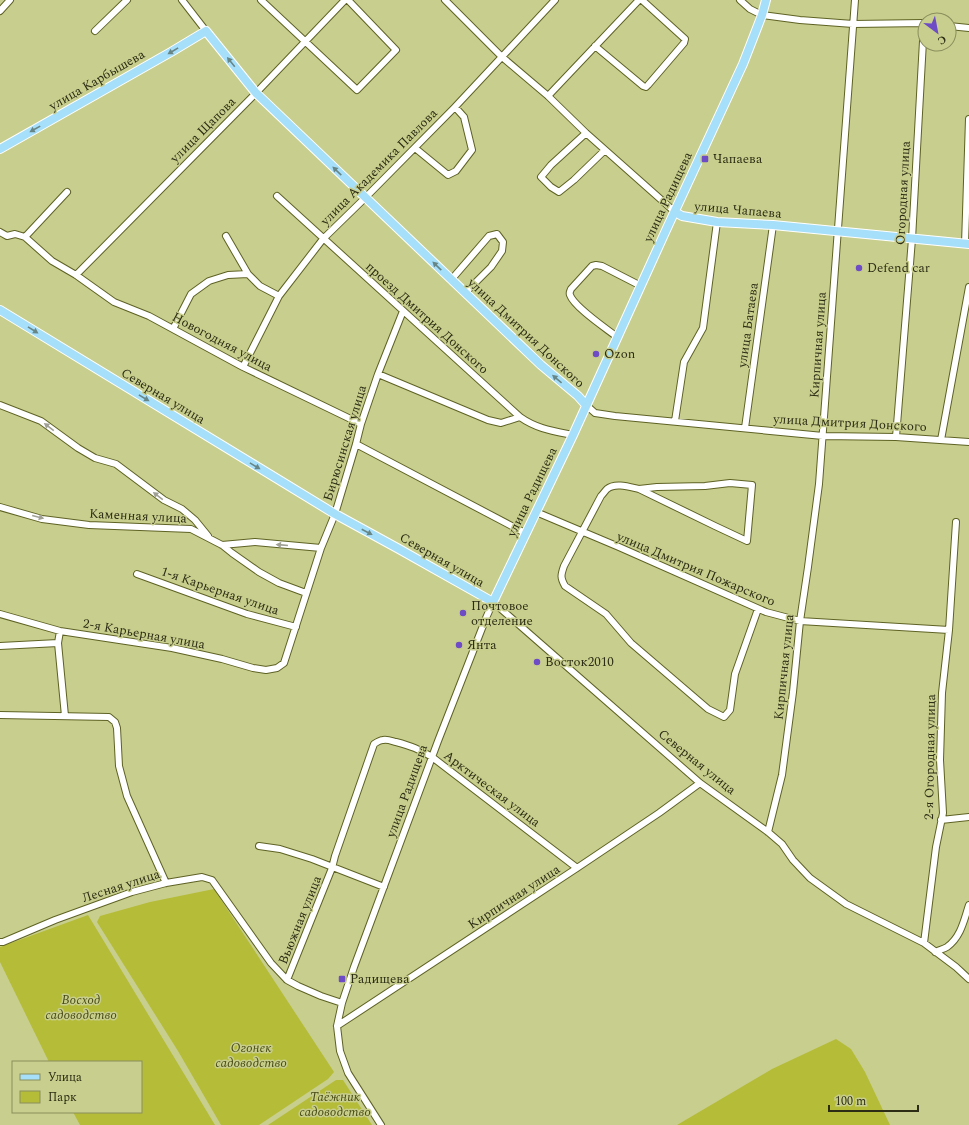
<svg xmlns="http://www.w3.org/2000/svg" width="969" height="1125" viewBox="0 0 969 1125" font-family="Spectral,serif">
  <rect width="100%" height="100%" fill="#c8ce8d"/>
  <path fill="#b5bc38" d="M214 889 334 1072 328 1079 259 1125H221L178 1051 97 922 100 916 150 902Z
    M88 915 215 1125H80L73 1112H141V1062H49L0 962V947Z
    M836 1039 851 1049 865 1072 890 1125H677L772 1069Z
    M336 1080H343L372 1125H268Z"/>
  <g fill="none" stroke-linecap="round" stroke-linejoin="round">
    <defs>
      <path id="minor" d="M182 0 206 31
        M261 0 357 90 396 50 348 0
        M445 0 502 57 548 96 586 133 675 212
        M740 0 750 9 762 15 800 20 853 24 925 23
        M0 11 10 0
        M949 26 969 28
        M95 31 127 0
        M595 46 643 86 646 87 648 85 684 43 685 39 642 0
        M548 96 639 0
        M586 133 551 165 541 177 551 187 559 192 574 180 605 150
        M415 148 448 175 456 171 472 150 464 117 455 107
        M277 196 520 417C537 429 553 431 573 435
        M0 232 7 236 15 234 25 237 52 261 76 275 114 302 149 316 243 367 361 424
        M226 236 248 274 260 286 279 296
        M25 237 67 192
        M965 244 969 119
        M76 275 256 93 345 0
        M451 280 489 236 497 234 503 242 502 251 491 267 465 293
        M173 329 191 294 209 281 228 275 248 274
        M617 337C607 329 574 307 570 295 569 292 570 292 571 289L592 266 596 265 602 266 641 286
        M243 367 279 296 323 239 365 198 455 107 555 0
        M378 374 403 311
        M0 405 41 421 78 448 95 458 116 464 164 500 182 509 195 520 208 536
        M586 405 595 413 615 416 823 436 896 437 969 442
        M675 421 684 362 703 328 717 222
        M745 428 773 225
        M896 437 912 239 924 23
        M941 440 969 287
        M356 444 525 533
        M730 483 752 485 747 541 715 526 639 489 657 487 705 486Z
        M639 489C630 487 615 482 607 489 605 491 603 494 601 496L564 566C561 575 560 577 565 586L606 614 631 643 708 709 724 717 730 710 735 674 758 609
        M0 507 42 519 89 525 191 529 222 545 232 553 259 572 279 583 306 593
        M536 512 619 547 766 612 800 621 949 630
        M222 545 255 542 321 548
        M137 574 247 614 296 627
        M0 614 60 631 172 648 222 659 253 668 266 670 277 668 284 663 321 548 335 514 356 444 361 424 378 374 488 420 501 423 520 417
        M60 631 58 643 65 716
        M0 646 58 643
        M0 715 109 717 115 722 117 728 119 766 127 796 166 883
        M941 820 969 817
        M768 832 782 775 793 692 800 621 808 567 819 484 855 0
        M259 846 280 849 312 859 384 887
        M0 942H3L55 920 132 892 166 883 202 877 212 880 271 963 287 980 298 986 321 996 342 1003
        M924 943 936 847 943 813 940 760 942 693 949 630 956 522
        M935 952C939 950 944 949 947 947 961 937 964 920 969 905
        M287 980 332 868 335 856 374 744C377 742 380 740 383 740 387 739 392 741 396 742 411 746 419 749 432 757L577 868
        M337 1026 577 868 659 813 700 783
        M381 1125 348 1073 340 1051 337 1026 342 1003 354 967 438 741 486 618 493 602 700 783 768 832 782 844 793 860 810 878 846 904 924 943 956 967 969 979"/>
      <path id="major" d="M0 149 171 52 206 31 256 93 541 365 578 396 586 405
        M675 212 682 216 717 222 773 225 969 244
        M0 310 335 514 399 549 493 602 573 435 667 228 743 64 762 15 766 0"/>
    </defs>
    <use href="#minor" stroke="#5e6224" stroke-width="8"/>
    <use href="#major" stroke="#fff" stroke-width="10"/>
    <use href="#minor" stroke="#fff" stroke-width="6"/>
    <use href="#major" stroke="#a6dffa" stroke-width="8"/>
  </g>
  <defs><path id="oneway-solid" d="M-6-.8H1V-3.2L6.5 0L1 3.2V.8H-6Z"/></defs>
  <g fill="#698687">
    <use href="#oneway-solid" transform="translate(173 51) rotate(149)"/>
    <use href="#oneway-solid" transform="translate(231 62) rotate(-129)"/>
    <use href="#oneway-solid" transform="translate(35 129) rotate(151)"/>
    <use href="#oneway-solid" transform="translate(337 171) rotate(-136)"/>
    <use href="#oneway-solid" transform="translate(437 266) rotate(-136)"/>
    <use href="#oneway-solid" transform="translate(33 330) rotate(32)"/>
    <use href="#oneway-solid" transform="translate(557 379) rotate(-140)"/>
    <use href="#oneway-solid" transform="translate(144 398) rotate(31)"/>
    <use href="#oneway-solid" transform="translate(255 466) rotate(31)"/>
    <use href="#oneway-solid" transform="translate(367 532) rotate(28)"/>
  </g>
  <g fill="#a0a095">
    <use href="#oneway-solid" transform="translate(49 427) rotate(-143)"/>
    <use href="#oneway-solid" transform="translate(158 496) rotate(-143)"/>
    <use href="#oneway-solid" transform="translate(38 517) rotate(14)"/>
    <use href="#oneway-solid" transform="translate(282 545) rotate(-175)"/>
  </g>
  <g fill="#6e4cc5" stroke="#c8ce8d" stroke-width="1.5">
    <rect x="701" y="155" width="8" height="8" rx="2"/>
    <circle cx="859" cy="268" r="4"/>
    <circle cx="596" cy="354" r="4"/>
    <circle cx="463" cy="613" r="4"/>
    <circle cx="459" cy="645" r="4"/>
    <circle cx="537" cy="662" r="4"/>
    <rect x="338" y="975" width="8" height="8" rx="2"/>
  </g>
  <g text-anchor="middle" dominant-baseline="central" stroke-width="3" stroke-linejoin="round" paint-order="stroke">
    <g font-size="13" fill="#2c2d14" stroke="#c8ce8d">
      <text transform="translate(97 80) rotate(-30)">улица Карбышева</text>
      <text transform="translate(203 130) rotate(-45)">улица Щапова</text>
      <text transform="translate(379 167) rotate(-45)">улица Академика Павлова</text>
      <text transform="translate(903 193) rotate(-87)">Огородная улица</text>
      <text transform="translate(668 197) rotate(-65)">улица Радищева</text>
      <text transform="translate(738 210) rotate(5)">улица Чапаева</text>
      <text transform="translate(427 318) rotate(42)">проезд Дмитрия Донского</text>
      <text transform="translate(748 325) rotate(-82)">улица Батаева</text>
      <text transform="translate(526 333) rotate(43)">улица Дмитрия Донского</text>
      <text transform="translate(222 342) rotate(28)">Новогодняя улица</text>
      <text transform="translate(818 345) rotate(-86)">Кирпичная улица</text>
      <text transform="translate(163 396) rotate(31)">Северная улица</text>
      <text transform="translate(850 423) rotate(3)">улица Дмитрия Донского</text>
      <text transform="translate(345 443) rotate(-73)">Бирюсинская улица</text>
      <text transform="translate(532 492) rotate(-64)">улица Радищева</text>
      <text transform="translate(138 516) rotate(3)">Каменная улица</text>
      <text transform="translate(442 560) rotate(30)">Северная улица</text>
      <text transform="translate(696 569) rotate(23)">улица Дмитрия Пожарского</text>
      <text transform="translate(220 591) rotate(19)">1-я Карьерная улица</text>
      <text transform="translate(144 634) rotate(10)">2-я Карьерная улица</text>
      <text transform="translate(784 667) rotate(-84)">Кирпичная улица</text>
      <text transform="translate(930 757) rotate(-89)">2-я Огородная улица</text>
      <text transform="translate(697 762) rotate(39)">Северная улица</text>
      <text transform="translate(492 789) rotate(37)">Арктическая улица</text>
      <text transform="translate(407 791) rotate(-70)">улица Радищева</text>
      <text transform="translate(121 886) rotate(-18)">Лесная улица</text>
      <text transform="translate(514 897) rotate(-33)">Кирпичная улица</text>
      <text transform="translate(300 920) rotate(-68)">Вьюжная улица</text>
    </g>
    <g font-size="13" fill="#2c2d14" stroke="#c8ce8d" text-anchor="start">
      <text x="713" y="159">Чапаева</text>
      <text x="867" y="268">Defend car</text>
      <text x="604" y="354">Ozon</text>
      <text x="471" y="606">Почтовое<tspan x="471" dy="15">отделение</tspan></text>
      <text x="467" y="645">Янта</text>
      <text x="545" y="662">Восток2010</text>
      <text x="350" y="979">Радищева</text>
    </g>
    <g font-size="13" font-style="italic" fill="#494c14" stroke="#c8ce8d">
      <text x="81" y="1000">Восход<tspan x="81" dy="15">садоводство</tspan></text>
      <text x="251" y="1048">Огонек<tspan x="251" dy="15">садоводство</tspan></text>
      <text x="335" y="1097">Таёжник<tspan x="335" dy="15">садоводство</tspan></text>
    </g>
  </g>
  <rect x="12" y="1061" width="130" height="52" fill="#c8ce8d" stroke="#8a8e5d"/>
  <rect x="20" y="1074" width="20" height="6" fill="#a6dffa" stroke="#8a8e5d"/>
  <text x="48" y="1081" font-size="12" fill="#2c2d14">Улица</text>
  <rect x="20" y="1091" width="20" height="12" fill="#b5bc38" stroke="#8a8e5d"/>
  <text x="48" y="1101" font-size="12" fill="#2c2d14">Парк</text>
  <g transform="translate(937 32) rotate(148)"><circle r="19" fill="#c8ce8d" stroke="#8a8e5d"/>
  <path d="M0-3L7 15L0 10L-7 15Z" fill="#6e4cc5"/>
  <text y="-6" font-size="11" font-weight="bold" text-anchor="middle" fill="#2c2d14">С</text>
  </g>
  <path d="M829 1105v6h89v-6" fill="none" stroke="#2c2d14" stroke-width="2"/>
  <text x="835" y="1105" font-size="12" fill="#2c2d14" stroke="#c8ce8d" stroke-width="3" paint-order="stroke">100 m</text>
</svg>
